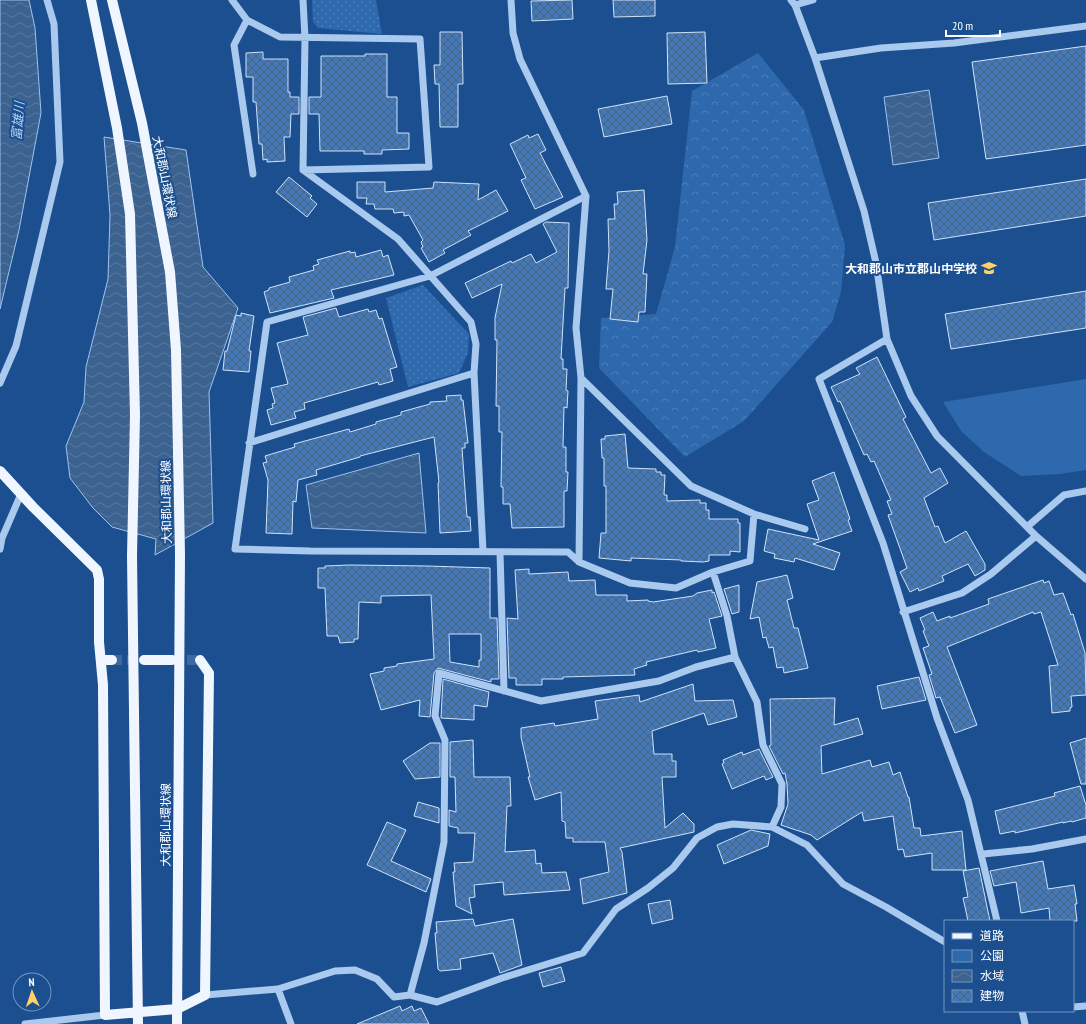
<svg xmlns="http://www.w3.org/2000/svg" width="1086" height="1024" viewBox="0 0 1086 1024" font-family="'PT Sans Narrow','Noto Sans JP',sans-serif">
  <defs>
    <pattern id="green-dots" width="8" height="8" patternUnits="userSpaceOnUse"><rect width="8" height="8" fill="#2e69ad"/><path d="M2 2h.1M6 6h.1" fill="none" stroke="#4d80b9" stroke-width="1.8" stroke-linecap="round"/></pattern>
    <pattern id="forest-crowns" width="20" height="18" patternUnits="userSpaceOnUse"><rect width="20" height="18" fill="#2e69ad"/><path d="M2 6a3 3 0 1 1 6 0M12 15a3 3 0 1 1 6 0" fill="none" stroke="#4d80b9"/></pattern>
    <pattern id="water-waves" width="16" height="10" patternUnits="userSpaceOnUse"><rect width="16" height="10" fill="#3c6290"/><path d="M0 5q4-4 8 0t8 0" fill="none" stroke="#597aa1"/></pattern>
    <pattern id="building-cross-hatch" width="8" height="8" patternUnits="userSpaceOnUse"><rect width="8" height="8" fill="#4478b7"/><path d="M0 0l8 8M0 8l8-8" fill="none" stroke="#486282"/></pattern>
  </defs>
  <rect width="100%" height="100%" fill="#1b4f8f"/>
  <path fill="url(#green-dots)" d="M312 0H376L382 34 318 28 313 22Z
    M423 285 469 334 468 353 459 373 408 387 386 298Z"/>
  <path fill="url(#forest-crowns)" d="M758 53 804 110 845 245 841 292 832 322 744 421 685 457 599 368 601 318 656 314 675 247 692 91Z"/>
  <path fill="#2e69ad" d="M1086 379V470L1060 474 1021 476 984 452 961 431 943 402Z"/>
  <path fill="url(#water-waves)" stroke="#9cc4f0" d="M0 0H29L35 28 41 113 19 230 0 309Z
    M929 90 939 158 893 165 884 97Z
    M104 137 186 150 203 267 238 308 209 392 213 523 155 555 156 539 112 527 93 508 70 478 66 446 84 402 86 367 108 279 110 215Z
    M419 453 426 533 312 528 306 485Z"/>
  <path fill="url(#building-cross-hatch)" stroke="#cfe3fa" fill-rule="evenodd" d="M572 0 573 19 532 21 531 1Z
    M613 0H655V16L614 17Z
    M440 32H462L463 84H458V127H440L439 84H435L434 65H440Z
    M705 32 707 83 668 84 667 33Z
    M1086 46V145L986 159 972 62Z
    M263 52V59H288V92H290V97H299V114H291L290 137H284L285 161 267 162V159L263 160 262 144H259L256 102H253V77H246V53Z
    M365 54H387V97H397V133H409V149L382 150V154H364V151H320L319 114H309V97H321V56H365Z
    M667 96 672 124 604 137 598 109Z
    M538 134 546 150 540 153 563 197 535 209 521 180 526 178 510 144 528 135 529 138Z
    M289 177 312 196 310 198 317 204 307 217 276 192Z
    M1086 179V216L934 240 928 203Z
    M357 182H385V192L433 188 434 182 479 184 478 200 496 190 508 211 468 231 471 235 443 250 445 253 429 262 421 248 423 247 421 242 423 240 409 215 404 216V212L394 213 393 209H375L374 204H366L367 198H357Z
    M644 190 647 240 643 274H647L645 312H639L638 322 610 319 613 289H606L609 251 608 219H615L614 204H618L617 192Z
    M546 222 569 223 568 288H565L561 359H563V369H567L566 390 568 391 567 408 564 407 563 447H566V472H568L567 491H564V527L512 528 510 504H503V487H501L502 432H499V406H496L497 340H495V318L502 284 472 298 465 283 511 261 512 263 531 254 536 263 557 252 543 224Z
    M381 250 383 257 388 255 394 275 331 290 334 298 270 313 264 292 269 290V288L290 282 289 277 314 270 313 266 319 264 317 260 350 251V253L355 252 356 257Z
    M1086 291V328L951 349 945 314Z
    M336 308 339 317 368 309 369 312 376 310 379 319 382 318 397 367 390 369 393 381 379 385 378 382 304 403 305 409 294 412 296 418 271 425 267 410 273 408 272 404 275 403 271 388 288 384 277 343 308 335 303 317Z
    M241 313 254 316 249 351H251L249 372 223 370 225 351H227L236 315 241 316Z
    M877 357 906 417 903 419 931 473 940 468 948 483 924 498 935 527 938 526 945 543 966 531 985 564V570L975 576 968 564 942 576 944 581 919 591 918 588 910 592 900 572 907 568 888 515 892 514 887 501 891 500 874 461 871 462 867 454 864 455 840 401 838 402 831 387 860 374 856 368Z
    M461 395V400H463L468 443H465V448H462L467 517H470L471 531 440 533 438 483 439 482 434 437 360 456V457L316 470 317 475 298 480 296 502 293 501 292 534 266 533 268 480 263 463 267 462 265 456 295 447 294 444 349 429 350 432 376 424V422L401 415V412L430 404V402L447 401 446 396Z
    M625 434 628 468 656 469V472H661V475H665L664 495H667V501L700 500V503H706V510H709V519H738V523H740V552L730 551V555H709V561L703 562 681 561V560L631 558V561L599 558 601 533H606V486H604V458H602L601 439H605V436Z
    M834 472 850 519 848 520 852 531 813 544 840 553 834 570 795 558 794 562 774 558 775 554 764 551 768 529 819 540 807 504 819 500 812 481Z
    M350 565 427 566 490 568V618H497L499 679H491V682L438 668 434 673 430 717 419 716 420 700 381 710 370 674 384 671V668L397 666V664L434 659 431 595 381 596V603L359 602 358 639H354V642L340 643 338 636H327L325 588H318V568H325V566ZM449 634H481V660H479V667L450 662Z
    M529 569V574L568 572 569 581 595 580 596 595H627V601L648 600V601L653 602 693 596 697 593 712 590V593L714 592 722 616 709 619 716 648 698 652 697 650 646 662 647 665 634 669 635 675 563 677V679H542V685H516V678H509L507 618 518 619 515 570Z
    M787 575 793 598 787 600 794 628H798L808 668 784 673 783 667 777 668 773 647 769 648 766 637 763 638 759 617 750 619 757 582Z
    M1043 580 1044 583 1049 581 1054 595 1063 593 1071 615 1073 614 1085 653 1086 695 1071 696 1072 707 1070 708V711L1052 713 1049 666 1058 665 1041 612 1034 614 1033 612 947 647 977 725 955 733 940 697 936 698 929 675 932 674 923 648 929 646 923 631 925 630 920 618 933 612 937 621 950 616V618L989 604 988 599Z
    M739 585V612L732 614 724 589Z
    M919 677 926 700 882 709 877 686Z
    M443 679 489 692 487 707 474 705V720L441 718Z
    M693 684 695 701 733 700 737 717 708 725 704 713 652 731 654 754H672V761H676V777H662L665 828 683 813 694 824V832L620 848 622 852 627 893 583 904 580 879 609 872 605 842H573V838H566L565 822 562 821 561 792 535 800 528 777H530L521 737V728L554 723 555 726 598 719 595 701 639 695 640 702Z
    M835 698 834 725 858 718 863 734 821 746 822 774 870 760 872 767 889 762 893 775 900 772 908 797H909L914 828H920L921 836 962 831 966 870H932V853L905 857 903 849 898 850 893 816 864 821 862 812 817 840 811 835 781 825 788 804 787 784 785 773 783 774 769 746 771 745 770 699Z
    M1086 738V784H1081L1070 743Z
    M473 740 474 777H510L511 806H507L505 852 535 850 536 864 541 863 542 873 566 872 570 890 504 895 503 882 474 885 475 897 469 898 472 914 456 906 453 872H455L454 863 473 862 475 833H458V828L449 826V810L456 812 455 777H450V742Z
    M430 743H440V777L415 779 403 761Z
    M759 749 773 777 766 780 764 776 732 789 722 764 724 763 723 760 742 752 743 755Z
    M1080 786 1086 805V818L1072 822 1071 821 1063 823V822L1015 833V831L1000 834 995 811 1055 796 1054 793Z
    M418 802 439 808V823L414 816Z
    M387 822 406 830 391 861 431 879 426 892 367 865Z
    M751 830 770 834 768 846 724 864 717 845Z
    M1043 861 1048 889 1074 885 1077 904H1075L1077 921H1050L1049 908 1021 913 1016 882 994 886 990 871Z
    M979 868 990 921H968L963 898 968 897 963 871Z
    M670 900 673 919 652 924 648 904Z
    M473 919 475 926 513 919 522 965 500 973 493 953 460 959 461 969 440 971 438 969 435 933H437L436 922Z
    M561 967 565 981 543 987 539 973Z
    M400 1006 402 1011 412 1006 414 1011 421 1008 429 1024H357Z"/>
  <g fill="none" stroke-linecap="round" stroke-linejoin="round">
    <path stroke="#3d69a0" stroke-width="10" stroke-dasharray="10 5" stroke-linecap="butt" d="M112 660H142
      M172 660H200"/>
    <path stroke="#a9c9ee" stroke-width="7" d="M232 0 247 20 280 37 420 39 429 167 303 170
      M303 0 305 38 303 170 398 239 471 322 476 344 474 373 483 551
      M511 0 513 33 520 59 586 196 576 328 581 378 579 562
      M791 0 795 5 815 58 864 211 876 263 887 339 911 396 937 436 1036 536 1086 579
      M795 5 813 0
      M247 20 234 45 253 174
      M815 58 881 48 954 43 1086 26
      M586 196 430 276 267 322 235 549 310 551 568 552 579 562 630 583 676 588 713 572 750 561 754 514
      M887 339 819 379 883 543 937 718 968 800 997 921
      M581 378 691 486 754 514 805 529
      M0 383 16 346 60 162 54 24 47 0
      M249 443 474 373
      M1028 526 1064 495 1086 491
      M0 549 2 538 21 494
      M500 552 504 691
      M713 572 727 616 735 657 757 702 763 745 782 784 781 807 772 827
      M903 612 962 593 991 574 1036 536
      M983 854 1032 849 1086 839
      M278 989 291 1024
      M205 995 278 989 335 971 355 970 377 979 394 997 410 995 437 1002 502 978 583 953 616 909 648 888 673 868 697 838 717 827 733 824 772 827 807 845 843 884 886 907 945 942
      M410 995 424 943 444 842 445 740 435 716 439 673 541 701 659 681 696 667 735 657
      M1073 1007 1086 1006
      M1022 1011 1025 1024
      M25 1024 105 1015"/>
    <path stroke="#f0f6ff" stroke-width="10" d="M91 0 117 128 130 214 135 415 132 556 138 1024
      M112 0 142 123 157 203 170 272 176 350 180 554 177 1024
      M0 471 33 507 97 570 99 579V642L103 685 105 1015 177 1009 205 995 209 673 200 660
      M101 660H112
      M144 660H172"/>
  </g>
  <defs>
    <symbol id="school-bare" viewBox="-9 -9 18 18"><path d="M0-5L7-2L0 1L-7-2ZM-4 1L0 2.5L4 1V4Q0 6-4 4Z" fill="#ffd166" stroke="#1b4f8f" stroke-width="2.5" paint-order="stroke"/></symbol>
  </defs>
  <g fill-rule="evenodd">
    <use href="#school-bare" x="978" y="257" width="22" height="22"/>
  </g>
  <g text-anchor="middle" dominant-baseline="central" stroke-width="4" stroke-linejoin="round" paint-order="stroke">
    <g font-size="12" fill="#fff" stroke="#1b4f8f">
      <text transform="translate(165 177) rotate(79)">大和郡山環状線</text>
      <text transform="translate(166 502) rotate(-91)">大和郡山環状線</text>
      <text transform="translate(165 825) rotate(-90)">大和郡山環状線</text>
    </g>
    <g font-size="12" font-weight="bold" fill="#fff" stroke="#1b4f8f" text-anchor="end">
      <text x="977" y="268">大和郡山市立郡山中学校</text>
    </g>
    <g font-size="13" font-style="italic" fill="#b5d3f5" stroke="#1b4f8f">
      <text transform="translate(18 121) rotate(-85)">富雄川</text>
    </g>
  </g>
  <rect x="944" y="920" width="130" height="92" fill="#1b4f8f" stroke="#7695bc"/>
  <rect x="952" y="933" width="20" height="6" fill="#f0f6ff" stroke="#7695bc"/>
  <text x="980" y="940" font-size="12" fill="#ffffff">道路</text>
  <rect x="952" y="950" width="20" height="12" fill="#2e69ad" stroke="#7695bc"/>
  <text x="980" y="960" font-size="12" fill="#ffffff">公園</text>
  <rect x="952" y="970" width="20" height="12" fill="url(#water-waves)" stroke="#7695bc"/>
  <text x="980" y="980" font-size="12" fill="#ffffff">水域</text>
  <rect x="952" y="990" width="20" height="12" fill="url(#building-cross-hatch)" stroke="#7695bc"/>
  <text x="980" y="1000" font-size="12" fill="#ffffff">建物</text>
  <g transform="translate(32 992) rotate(357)"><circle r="19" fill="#1b4f8f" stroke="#7695bc"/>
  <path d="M0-3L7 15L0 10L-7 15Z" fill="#ffd166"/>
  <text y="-6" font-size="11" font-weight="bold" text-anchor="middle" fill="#ffffff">N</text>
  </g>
  <path d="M946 30v6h54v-6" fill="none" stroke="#ffffff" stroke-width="2"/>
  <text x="952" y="30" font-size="12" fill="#ffffff" stroke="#1b4f8f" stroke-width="3" paint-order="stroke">20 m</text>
</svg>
